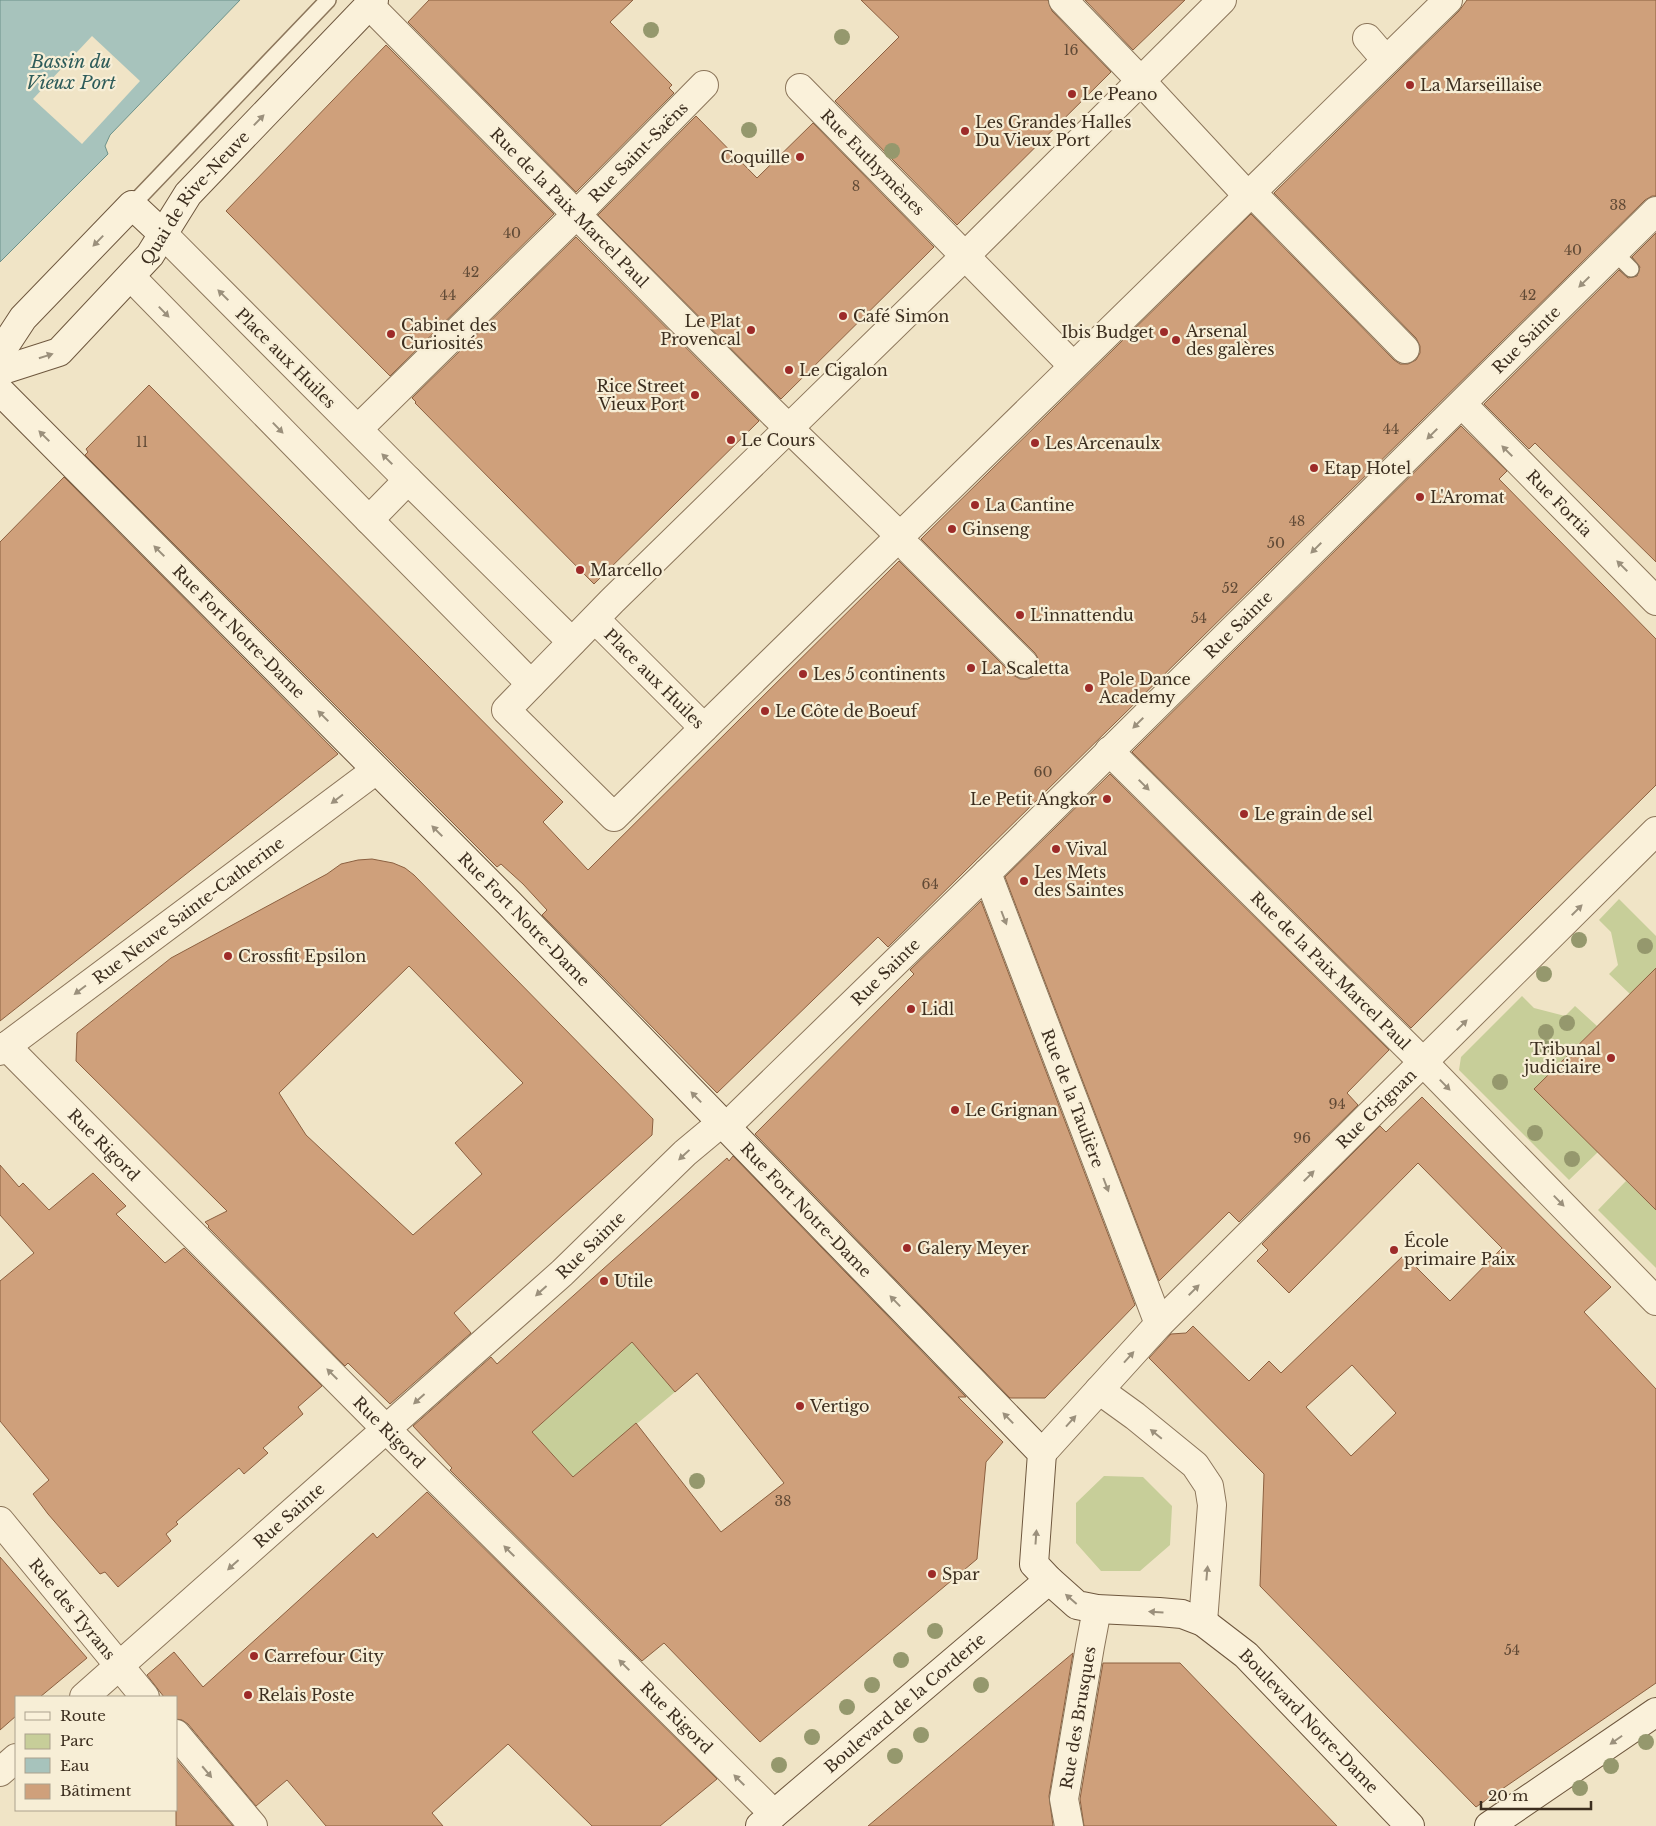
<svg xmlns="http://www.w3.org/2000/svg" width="1656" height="1826" viewBox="0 0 1656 1826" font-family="'Libre Baskerville',serif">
  <rect width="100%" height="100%" fill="#f0e4c6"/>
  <path fill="#c7ce99" d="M1619 899 1656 936V968L1630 994 1609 974 1618 965 1611 932 1599 920Z
    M1522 996 1534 1008 1565 1016 1575 1006 1597 1026 1535 1089 1598 1152 1569 1180 1459 1070 1461 1057Z
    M1626 1181 1656 1210V1268L1598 1210Z
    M632 1342 675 1392 573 1477 532 1432Z
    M1104 1476 1143 1477 1172 1506 1170 1545 1140 1571H1101L1076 1543V1503Z"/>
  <path fill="#a7c3bc" stroke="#6d928a" d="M0 0H240L110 135 105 146 108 154 0 262Z"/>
  <path fill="#f0e4c6" d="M92 36 140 81 82 144 33 99Z"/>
  <path fill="#cfa07b" stroke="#8c6040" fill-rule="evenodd" d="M429 0H633L610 22 672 85 669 88 674 93 576 192 408 22Z
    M861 0H1048L1052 11 1111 72 957 225 835 101 899 37Z
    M1085 0H1185L1133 50Z
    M1467 0H1656V196H1652L1645 200 888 947 878 937 717 1093 542 915 547 910 523 884 501 864 497 867 85 455 88 452 86 449 149 385 563 802 543 822 588 870 899 561 1013 675 1020 679H1028L1035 675 1039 668V660L1035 653 921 539 1251 214 1394 360 1400 364H1408L1416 360 1420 353V346L1416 338 1274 193 1459 11Z
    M386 45 554 214 390 376 226 211Z
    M696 116 757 178 813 123 934 247 781 399 598 215Z
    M1656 233V562L1535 443 1529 449 1484 404 1619 270 1628 278 1637 276 1640 267 1632 257Z
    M576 237 759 421 594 584 415 403 416 402 412 398Z
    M1461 426 1507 471 1499 479 1656 639V785L1411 1028 1132 752Z
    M64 477 338 754 0 1021V542Z
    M1110 774 1389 1050 1347 1093 1358 1105 1239 1222 1229 1212 1159 1281 1005 877Z
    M372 859 393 863 405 868 414 875 653 1119 652 1135 454 1313 471 1333 390 1404 348 1363 345 1366 208 1227 209 1226 205 1222 227 1211 76 1061 77 1033 171 958 327 874 341 864 358 860ZM409 966 523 1083 455 1143 482 1174 413 1235 306 1135 279 1093Z
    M981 901 1135 1305 1045 1398H1010L755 1134 914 974 910 970Z
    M1656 968V1210L1534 1089Z
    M1422 1097 1611 1287 1584 1312 1656 1389V1683L1476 1807 1260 1586 1264 1474 1149 1358 1171 1334 1186 1333 1193 1326 1249 1381 1269 1361 1281 1373 1404 1255 1450 1301 1502 1248 1418 1163 1289 1293 1257 1261 1268 1250 1262 1244 1380 1126 1386 1132ZM1352 1365 1396 1413 1351 1456 1306 1407Z
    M733 1156 966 1397H958L1003 1442 986 1462 977 1559 760 1742 664 1643 642 1661 450 1470 452 1468 413 1426 491 1357 497 1364 727 1158 729 1161ZM632 1342 675 1392 697 1373 784 1483 721 1532 636 1423 573 1477 532 1432Z
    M0 1165 19 1187 23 1183 49 1210 93 1173 126 1206 116 1214 165 1263 184 1248 322 1386 298 1407 303 1414 263 1448 268 1453 244 1474 239 1468 205 1497 176 1522 178 1524 166 1534 171 1541 118 1587 105 1572 100 1574 48 1514 33 1494 49 1480 0 1421V1281L34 1253 0 1215Z
    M427 1492 717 1779 660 1826H592L508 1744 432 1813 443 1826H326L287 1780 256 1806 188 1724 182 1720 176 1719V1697H164L147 1675 174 1652 203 1687 373 1533 377 1538Z
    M0 1557 87 1658 40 1697H16V1716L0 1730Z
    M1073 1653 1049 1796 1053 1826H868Z
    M1103 1663H1180L1337 1826H1084L1080 1799Z
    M176 1759 233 1826H176Z"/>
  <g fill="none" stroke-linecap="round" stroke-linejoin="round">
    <defs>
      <path id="lane" d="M132 205 328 0
        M1615 253 1631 269"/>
      <g id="street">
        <path d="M1063 0 1142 82 1248 196"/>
        <path id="s1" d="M369 5 770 410 900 536"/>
        <path d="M1367 38 1386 60"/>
        <path id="s2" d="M800 88 1073 366"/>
        <path d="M1261 202 1405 349"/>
        <path d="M131 277 369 520 408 480 164 235"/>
        <path id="s3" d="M1462 404 1656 601"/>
        <path id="s4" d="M358 429 577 214 704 85"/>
        <path d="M408 480 572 642"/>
        <path d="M369 520 531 684"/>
        <path d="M910 550 1024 664"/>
        <path id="s5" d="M595 619 704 728 614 817 506 710 612 601 965 256 1222 0"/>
        <path d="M704 728 1448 0"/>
        <path id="s6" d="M1109 751 1424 1063 1656 1301"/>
        <path id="s7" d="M987 873 1159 1324"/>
        <path id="s8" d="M6 1046 386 1429 774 1814"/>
        <path id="s9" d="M0 1051 376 770"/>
        <path d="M1099 1390 1135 1416 1195 1465 1209 1486 1212 1505 1203 1622"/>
        <path id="s10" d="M1042 1453 1159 1324 1656 831"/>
        <path id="s11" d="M0 1521 145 1697"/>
        <path id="s12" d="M84 1697 562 1273 685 1153 721 1123 729 1124 987 873 1656 211"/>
        <path d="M176 1734 253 1826"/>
        <path d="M0 1772 16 1758"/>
        <path id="s13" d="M1069 1826 1064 1799 1090 1646 1097 1609"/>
      </g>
      <g id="secondary">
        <path d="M0 353 23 318 132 205 164 235"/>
        <path id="s14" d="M0 371 59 352 150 255 188 194 374 0"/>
        <path id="s15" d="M0 391 509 903 1042 1453 1034 1564 1049 1580 1077 1605 1097 1609 1159 1612 1182 1614 1203 1622 1246 1655 1410 1826"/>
        <path id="s16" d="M760 1826 1049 1580"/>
        <path d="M1489 1826 1656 1712"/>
      </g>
    </defs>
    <use href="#lane" stroke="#8c765b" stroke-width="18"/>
    <use href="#street" stroke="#8c765b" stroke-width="30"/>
    <use href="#secondary" stroke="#6e573e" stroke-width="30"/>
    <use href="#lane" stroke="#faf1da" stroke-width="15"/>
    <use href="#street" stroke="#faf1da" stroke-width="28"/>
    <use href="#secondary" stroke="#faf1da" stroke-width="28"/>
  </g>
  <g fill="#95986d">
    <circle cx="651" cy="30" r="8"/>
    <circle cx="842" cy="37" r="8"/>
    <circle cx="749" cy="130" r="8"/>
    <circle cx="892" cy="151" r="8"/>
    <circle cx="1579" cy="940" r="8"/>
    <circle cx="1645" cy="946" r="8"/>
    <circle cx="1544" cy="974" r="8"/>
    <circle cx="1567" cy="1023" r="8"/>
    <circle cx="1546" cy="1032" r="8"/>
    <circle cx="1545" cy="1048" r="8"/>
    <circle cx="1500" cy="1082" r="8"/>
    <circle cx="1535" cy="1133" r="8"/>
    <circle cx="1572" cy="1159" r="8"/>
    <circle cx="697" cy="1481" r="8"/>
    <circle cx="935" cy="1631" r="8"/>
    <circle cx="901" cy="1660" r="8"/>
    <circle cx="872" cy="1685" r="8"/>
    <circle cx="981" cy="1685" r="8"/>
    <circle cx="847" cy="1707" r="8"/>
    <circle cx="921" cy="1735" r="8"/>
    <circle cx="812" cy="1737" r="8"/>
    <circle cx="1646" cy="1742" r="8"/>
    <circle cx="895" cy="1756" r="8"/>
    <circle cx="779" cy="1765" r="8"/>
    <circle cx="1611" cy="1766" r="8"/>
    <circle cx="1580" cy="1788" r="8"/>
  </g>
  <defs><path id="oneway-solid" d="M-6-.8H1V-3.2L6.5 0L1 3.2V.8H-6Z" transform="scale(1.25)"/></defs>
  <g fill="#9b907c">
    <use href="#oneway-solid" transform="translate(259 120) rotate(-46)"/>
    <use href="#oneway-solid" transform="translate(98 241) rotate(134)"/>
    <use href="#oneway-solid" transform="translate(1584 282) rotate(136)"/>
    <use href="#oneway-solid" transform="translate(223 295) rotate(-135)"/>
    <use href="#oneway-solid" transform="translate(164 312) rotate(46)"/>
    <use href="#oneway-solid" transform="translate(46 356) rotate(-18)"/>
    <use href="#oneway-solid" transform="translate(278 428) rotate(46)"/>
    <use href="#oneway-solid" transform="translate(1432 434) rotate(135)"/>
    <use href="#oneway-solid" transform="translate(44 436) rotate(-135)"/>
    <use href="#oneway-solid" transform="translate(1507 451) rotate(-135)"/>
    <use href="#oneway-solid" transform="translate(387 459) rotate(-135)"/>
    <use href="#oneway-solid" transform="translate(1316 548) rotate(135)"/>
    <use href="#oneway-solid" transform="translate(159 551) rotate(-135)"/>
    <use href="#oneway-solid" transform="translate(1622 566) rotate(-135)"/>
    <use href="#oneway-solid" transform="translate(323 716) rotate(-135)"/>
    <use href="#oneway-solid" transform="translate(1138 723) rotate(135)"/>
    <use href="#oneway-solid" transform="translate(1144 785) rotate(45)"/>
    <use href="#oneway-solid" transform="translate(337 799) rotate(143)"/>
    <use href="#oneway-solid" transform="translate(437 831) rotate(-135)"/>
    <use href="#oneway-solid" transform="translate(1577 910) rotate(-45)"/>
    <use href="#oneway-solid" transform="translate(1004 918) rotate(69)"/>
    <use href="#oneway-solid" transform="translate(80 990) rotate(143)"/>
    <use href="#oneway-solid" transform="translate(1462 1025) rotate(-45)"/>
    <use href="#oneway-solid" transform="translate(1445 1085) rotate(46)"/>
    <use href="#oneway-solid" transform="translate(696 1097) rotate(-134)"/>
    <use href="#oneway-solid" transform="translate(684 1155) rotate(137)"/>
    <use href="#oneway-solid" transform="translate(1309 1176) rotate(-45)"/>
    <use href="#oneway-solid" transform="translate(1106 1185) rotate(69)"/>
    <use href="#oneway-solid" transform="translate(1559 1201) rotate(46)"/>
    <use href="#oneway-solid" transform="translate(1194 1290) rotate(-45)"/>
    <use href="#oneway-solid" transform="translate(541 1291) rotate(138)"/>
    <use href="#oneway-solid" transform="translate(895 1301) rotate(-134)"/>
    <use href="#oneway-solid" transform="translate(1129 1357) rotate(-48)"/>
    <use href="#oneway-solid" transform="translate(332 1374) rotate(-135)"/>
    <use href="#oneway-solid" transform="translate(419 1399) rotate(138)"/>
    <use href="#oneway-solid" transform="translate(1008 1418) rotate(-134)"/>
    <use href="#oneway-solid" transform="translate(1071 1421) rotate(-48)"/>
    <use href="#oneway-solid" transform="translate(1156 1434) rotate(-141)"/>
    <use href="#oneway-solid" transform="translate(1036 1537) rotate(-86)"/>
    <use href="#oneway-solid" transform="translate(509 1551) rotate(-135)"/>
    <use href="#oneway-solid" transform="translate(233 1565) rotate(138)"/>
    <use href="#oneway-solid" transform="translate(1207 1573) rotate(-85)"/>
    <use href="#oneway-solid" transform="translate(1071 1599) rotate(-139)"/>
    <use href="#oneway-solid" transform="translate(1156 1612) rotate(-176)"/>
    <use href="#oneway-solid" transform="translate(624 1665) rotate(-135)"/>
    <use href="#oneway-solid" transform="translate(1616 1740) rotate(145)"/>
    <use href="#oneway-solid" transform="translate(207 1772) rotate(50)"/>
    <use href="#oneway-solid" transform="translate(739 1780) rotate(-135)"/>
  </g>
  <g fill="#9d2b29" stroke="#f7eed6" stroke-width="2">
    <circle cx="1410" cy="85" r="5"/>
    <circle cx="1072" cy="94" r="5"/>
    <circle cx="965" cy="131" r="5"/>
    <circle cx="800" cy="157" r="5"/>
    <circle cx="843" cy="316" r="5"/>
    <circle cx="751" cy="330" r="5"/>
    <circle cx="1164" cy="332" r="5"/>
    <circle cx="391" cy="334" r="5"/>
    <circle cx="1176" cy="340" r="5"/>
    <circle cx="789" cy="370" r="5"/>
    <circle cx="695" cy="395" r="5"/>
    <circle cx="731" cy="440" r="5"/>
    <circle cx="1035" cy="443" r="5"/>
    <circle cx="1314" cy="468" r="5"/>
    <circle cx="1420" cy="497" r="5"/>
    <circle cx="975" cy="505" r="5"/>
    <circle cx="952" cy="529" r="5"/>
    <circle cx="580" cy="570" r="5"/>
    <circle cx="1020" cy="615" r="5"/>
    <circle cx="971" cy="668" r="5"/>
    <circle cx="803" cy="674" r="5"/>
    <circle cx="1089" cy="688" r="5"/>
    <circle cx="765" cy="711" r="5"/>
    <circle cx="1107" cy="799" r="5"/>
    <circle cx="1244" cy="814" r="5"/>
    <circle cx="1056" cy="849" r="5"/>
    <circle cx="1024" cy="881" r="5"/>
    <circle cx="228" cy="956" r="5"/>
    <circle cx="911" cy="1009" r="5"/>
    <circle cx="1611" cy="1058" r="5"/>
    <circle cx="955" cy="1110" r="5"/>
    <circle cx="907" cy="1248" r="5"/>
    <circle cx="1394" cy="1250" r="5"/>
    <circle cx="604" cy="1281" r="5"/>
    <circle cx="800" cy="1406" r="5"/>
    <circle cx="932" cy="1574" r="5"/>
    <circle cx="254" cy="1656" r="5"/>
    <circle cx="248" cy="1695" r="5"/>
  </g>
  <g text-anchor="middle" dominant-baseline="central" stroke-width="4.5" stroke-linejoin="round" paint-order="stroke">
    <g font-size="14" fill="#614a36">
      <text x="1071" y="50">16</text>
      <text x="856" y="186">8</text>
      <text x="1618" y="205">38</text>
      <text x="512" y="233">40</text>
      <text x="1573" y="250">40</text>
      <text x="471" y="272">42</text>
      <text x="448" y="295">44</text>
      <text x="1528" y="295">42</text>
      <text x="1391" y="429">44</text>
      <text x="142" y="442">11</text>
      <text x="1297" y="521">48</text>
      <text x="1276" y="543">50</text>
      <text x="1230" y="588">52</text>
      <text x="1199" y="618">54</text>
      <text x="1043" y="772">60</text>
      <text x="930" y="884">64</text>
      <text x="1337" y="1104">94</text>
      <text x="1302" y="1138">96</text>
      <text x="783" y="1501">38</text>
      <text x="1512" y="1650">54</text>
    </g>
    <g font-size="16" fill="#3c2e1f" stroke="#f7eed6" text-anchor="start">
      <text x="1420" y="85">La Marseillaise</text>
      <text x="1082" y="94">Le Peano</text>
      <text x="975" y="122">Les Grandes Halles<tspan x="975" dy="18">Du Vieux Port</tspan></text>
      <text x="790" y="157" text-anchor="end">Coquille</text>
      <text x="853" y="316">Café Simon</text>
      <text x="741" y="321" text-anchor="end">Le Plat<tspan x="741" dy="18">Provencal</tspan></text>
      <text x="401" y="325">Cabinet des<tspan x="401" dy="18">Curiosités</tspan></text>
      <text x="1186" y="331">Arsenal<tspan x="1186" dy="18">des galères</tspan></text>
      <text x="1154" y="332" text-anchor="end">Ibis Budget</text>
      <text x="799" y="370">Le Cigalon</text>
      <text x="685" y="386" text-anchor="end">Rice Street<tspan x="685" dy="18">Vieux Port</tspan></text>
      <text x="741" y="440">Le Cours</text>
      <text x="1045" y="443">Les Arcenaulx</text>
      <text x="1324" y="468">Etap Hotel</text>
      <text x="1430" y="497">L'Aromat</text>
      <text x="985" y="505">La Cantine</text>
      <text x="962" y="529">Ginseng</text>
      <text x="590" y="570">Marcello</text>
      <text x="1030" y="615">L'innattendu</text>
      <text x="981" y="668">La Scaletta</text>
      <text x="813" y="674">Les 5 continents</text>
      <text x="1099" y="679">Pole Dance<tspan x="1099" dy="18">Academy</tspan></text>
      <text x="775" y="711">Le Côte de Boeuf</text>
      <text x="1097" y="799" text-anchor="end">Le Petit Angkor</text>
      <text x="1254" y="814">Le grain de sel</text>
      <text x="1066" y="849">Vival</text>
      <text x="1034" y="872">Les Mets<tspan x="1034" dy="18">des Saintes</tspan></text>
      <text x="238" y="956">Crossfit Epsilon</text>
      <text x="921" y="1009">Lidl</text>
      <text x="1601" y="1049" text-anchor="end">Tribunal<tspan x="1601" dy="18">judiciaire</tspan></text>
      <text x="965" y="1110">Le Grignan</text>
      <text x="1404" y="1241">École<tspan x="1404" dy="18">primaire Paix</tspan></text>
      <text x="917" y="1248">Galery Meyer</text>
      <text x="614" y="1281">Utile</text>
      <text x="810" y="1406">Vertigo</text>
      <text x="942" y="1574">Spar</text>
      <text x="264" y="1656">Carrefour City</text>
      <text x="258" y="1695">Relais Poste</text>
    </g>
    <g font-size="16" fill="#3c2e1f" stroke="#f7eed6">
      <text stroke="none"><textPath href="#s4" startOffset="394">Rue Saint-Saëns</textPath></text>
      <text stroke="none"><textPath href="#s2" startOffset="104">Rue Euthymènes</textPath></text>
      <text stroke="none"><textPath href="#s14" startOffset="268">Quai de Rive-Neuve</textPath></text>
      <text stroke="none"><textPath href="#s1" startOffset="285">Rue de la Paix Marcel Paul</textPath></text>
      <text stroke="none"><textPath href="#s12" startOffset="1984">Rue Sainte</textPath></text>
      <text transform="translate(286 358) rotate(45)">Place aux Huiles</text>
      <text stroke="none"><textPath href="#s3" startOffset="139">Rue Fortia</textPath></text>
      <text stroke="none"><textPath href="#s12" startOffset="1579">Rue Sainte</textPath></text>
      <text stroke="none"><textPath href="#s15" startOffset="339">Rue Fort Notre-Dame</textPath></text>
      <text stroke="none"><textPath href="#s5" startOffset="84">Place aux Huiles</textPath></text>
      <text stroke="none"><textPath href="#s9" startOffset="235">Rue Neuve Sainte-Catherine</textPath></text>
      <text stroke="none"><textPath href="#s15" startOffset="744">Rue Fort Notre-Dame</textPath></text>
      <text stroke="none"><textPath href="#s6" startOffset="312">Rue de la Paix Marcel Paul</textPath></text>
      <text stroke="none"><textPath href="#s12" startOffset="1084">Rue Sainte</textPath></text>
      <text stroke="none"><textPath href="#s7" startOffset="241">Rue de la Taulière</textPath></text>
      <text stroke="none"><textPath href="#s10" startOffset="480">Rue Grignan</textPath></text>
      <text stroke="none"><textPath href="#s8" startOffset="139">Rue Rigord</textPath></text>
      <text stroke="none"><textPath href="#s15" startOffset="1149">Rue Fort Notre-Dame</textPath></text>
      <text stroke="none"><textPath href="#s12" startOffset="679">Rue Sainte</textPath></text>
      <text stroke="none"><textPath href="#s8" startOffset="544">Rue Rigord</textPath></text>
      <text stroke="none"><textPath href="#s12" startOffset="274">Rue Sainte</textPath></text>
      <text stroke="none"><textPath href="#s11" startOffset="114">Rue des Tyrans</textPath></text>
      <text stroke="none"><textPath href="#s16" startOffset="190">Boulevard de la Corderie</textPath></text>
      <text stroke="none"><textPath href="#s8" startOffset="949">Rue Rigord</textPath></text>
      <text stroke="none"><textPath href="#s13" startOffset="110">Rue des Brusques</textPath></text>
      <text stroke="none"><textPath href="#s15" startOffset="1932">Boulevard Notre-Dame</textPath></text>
    </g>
    <g font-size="18" font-style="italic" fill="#2e5c5a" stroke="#f7eed6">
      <text x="71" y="62">Bassin du<tspan x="71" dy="21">Vieux Port</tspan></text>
    </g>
  </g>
  <rect x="15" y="1696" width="162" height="115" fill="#f7eed6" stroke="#aca18d"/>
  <rect x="25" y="1712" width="25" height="8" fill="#faf1da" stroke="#aca18d"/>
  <text x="60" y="1721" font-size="15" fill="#3c2e1f">Route</text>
  <rect x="25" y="1734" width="25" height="15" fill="#c7ce99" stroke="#aca18d"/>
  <text x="60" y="1746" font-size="15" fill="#3c2e1f">Parc</text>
  <rect x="25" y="1758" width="25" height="15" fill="#a7c3bc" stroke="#aca18d"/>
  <text x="60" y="1771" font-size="15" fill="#3c2e1f">Eau</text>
  <rect x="25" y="1784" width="25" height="15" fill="#cfa07b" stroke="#aca18d"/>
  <text x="60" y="1796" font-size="15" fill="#3c2e1f">Bâtiment</text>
  <path d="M1481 1801v8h110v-8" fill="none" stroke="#3c2e1f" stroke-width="2.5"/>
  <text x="1488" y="1801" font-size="15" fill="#3c2e1f" stroke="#f7eed6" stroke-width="4" paint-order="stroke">20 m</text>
</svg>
